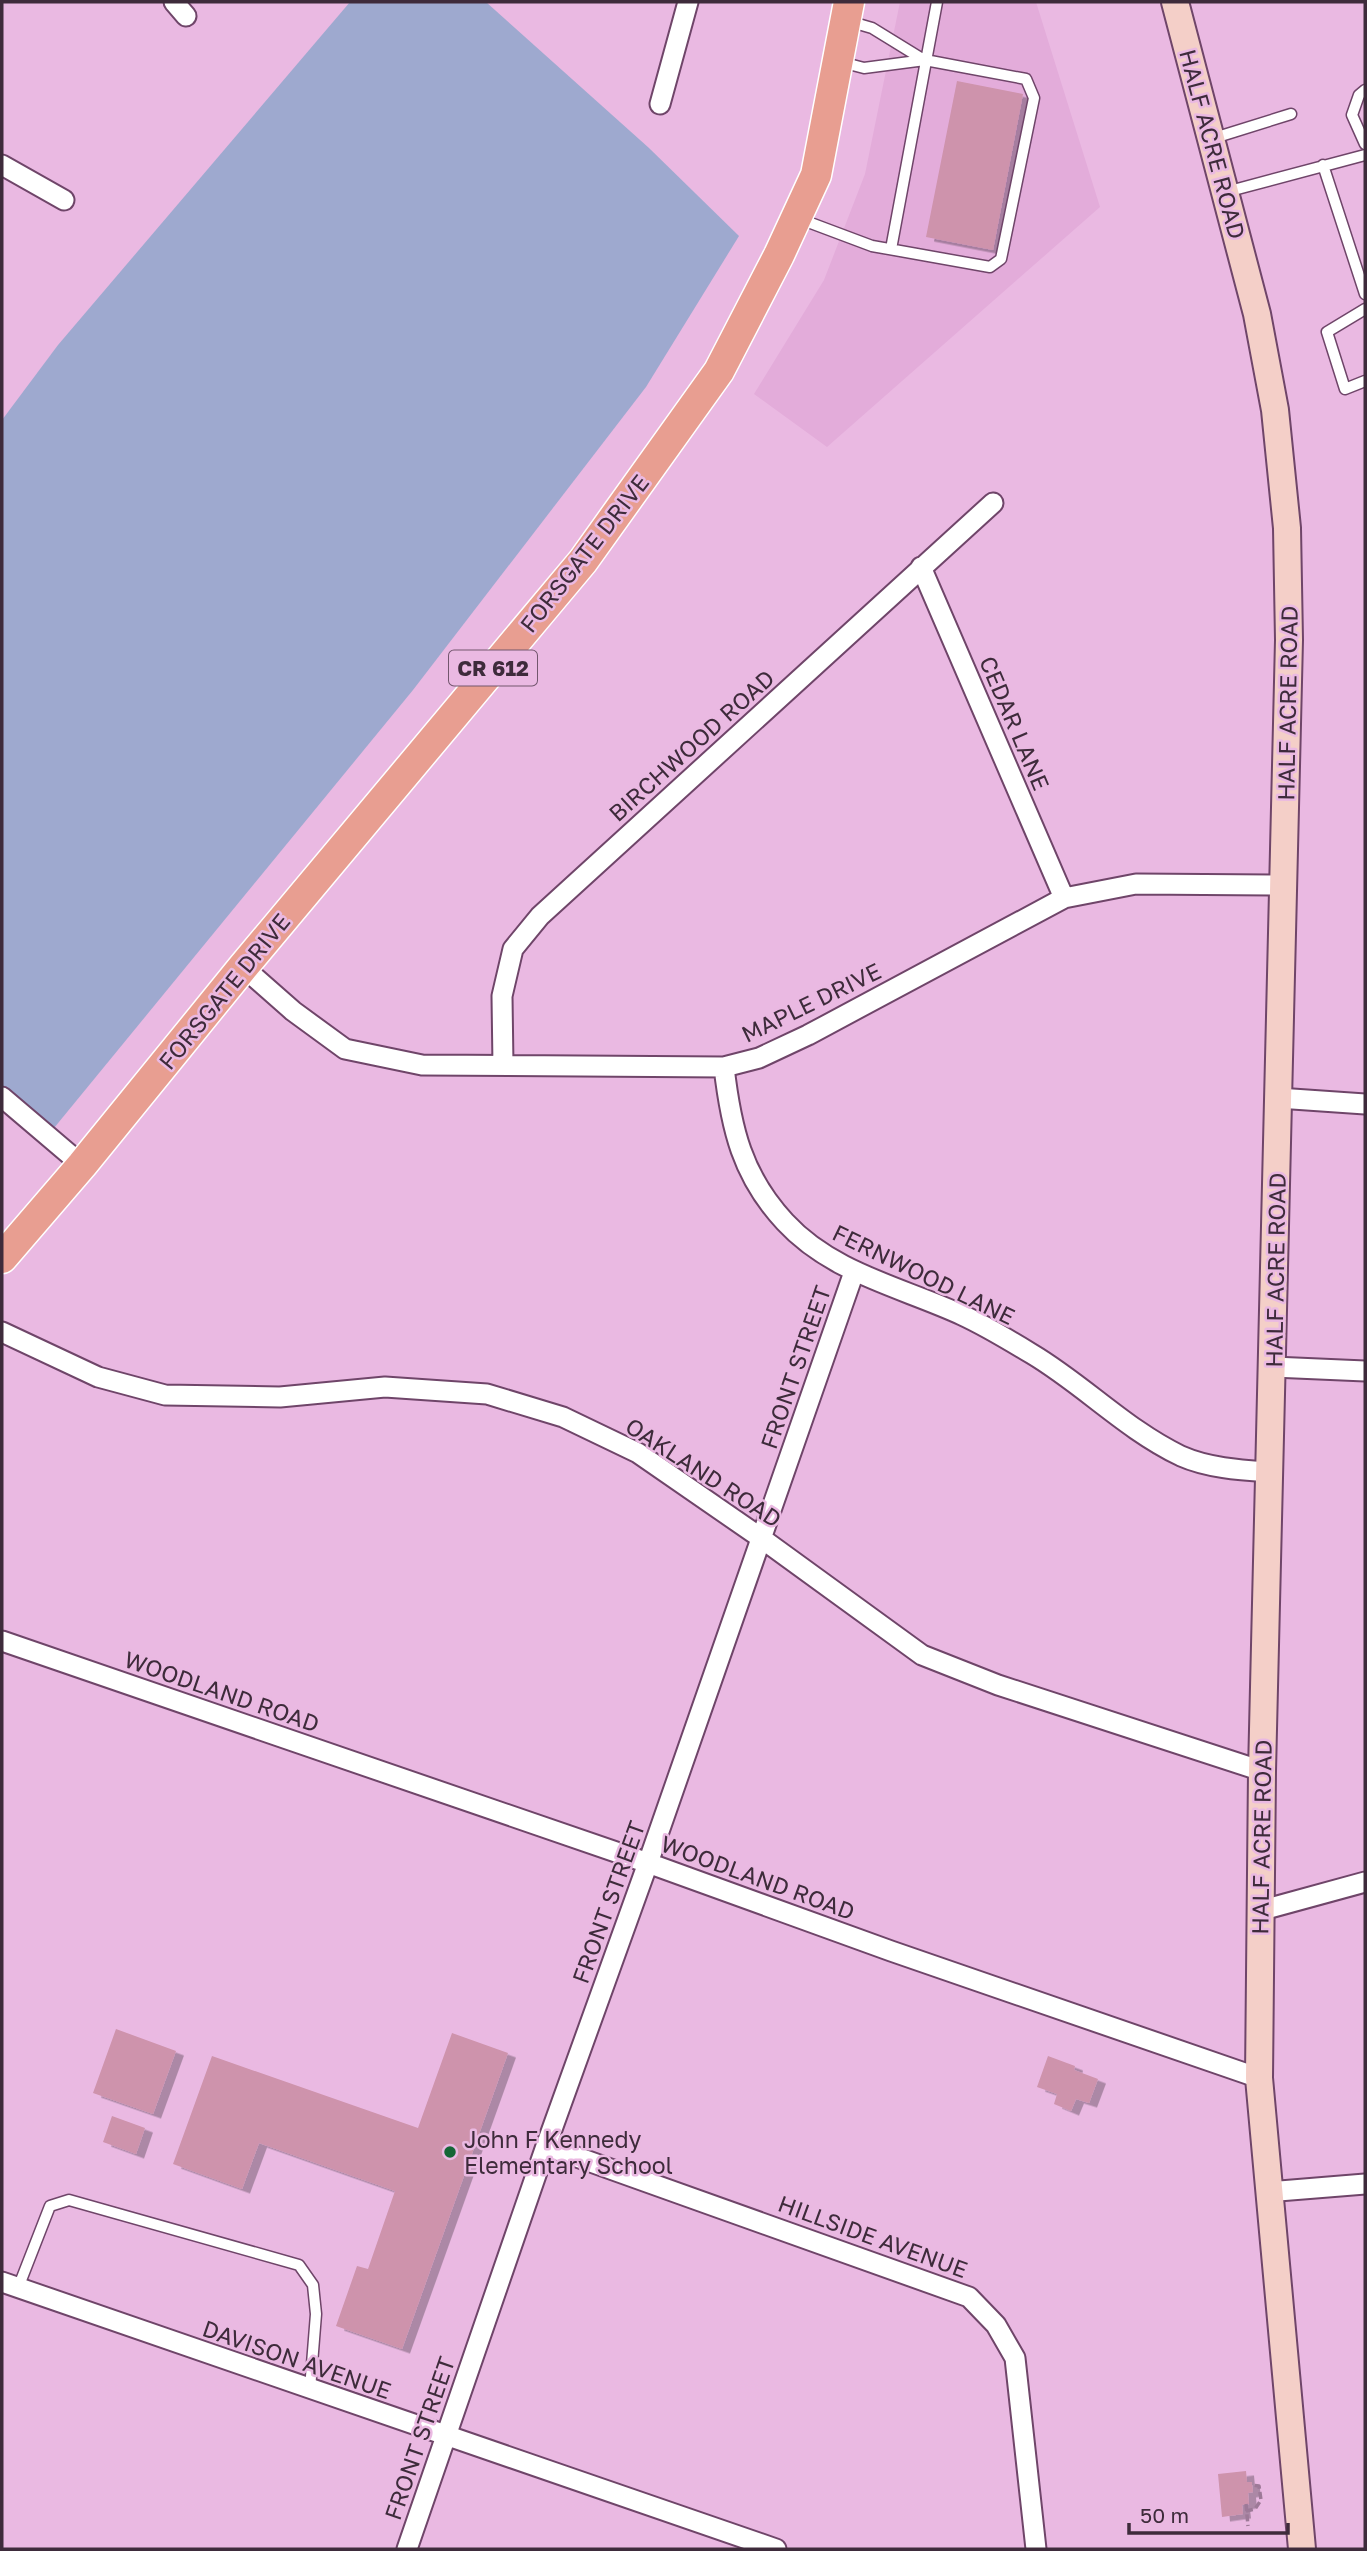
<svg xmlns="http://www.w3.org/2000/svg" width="1367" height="2551" viewBox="0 0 1367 2551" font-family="'Golos Text',sans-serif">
  <defs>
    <filter id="shadow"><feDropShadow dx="8" dy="4.5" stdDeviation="0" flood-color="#0004"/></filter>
  </defs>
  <rect width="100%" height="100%" fill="#eab9e2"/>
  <path fill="#e3acda" d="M900 2H1036L1100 207 827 447 754 394 824 280 865 174Z"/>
  <path fill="#9ea9cf" d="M350 2H486L649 148 739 236 646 387 413 690 45 1139 2 1102V420L58 345Z"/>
  <path fill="#ce93ac" filter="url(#shadow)" d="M957 81 1023 94 993 250 926 237Z
    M116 2029 176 2051 153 2114 93 2093Z
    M452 2033 508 2053 402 2349 336 2326 357 2266 368 2269 395 2191 259 2143 242 2189 173 2164 212 2056 418 2128Z
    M1048 2056 1075 2066 1074 2070 1098 2079 1089 2103 1076 2099 1071 2111 1054 2104 1057 2094 1037 2087Z
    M112 2116 145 2128 136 2154 103 2142Z
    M1246 2471 1247 2482H1252V2485L1253 2492 1248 2493 1249 2504 1242 2505 1243 2514 1222 2517 1218 2474Z"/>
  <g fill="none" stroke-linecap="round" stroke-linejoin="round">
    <defs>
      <path id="lane" d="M848 21 872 28 924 60
        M1365 90 1359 95 1352 115 1365 144
        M1211 139 1291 114
        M1323 165 1365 294
        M1226 192 1365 155
        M800 219 872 246 990 267 1001 259 1034 98 1026 79 925 60 864 68 841 62
        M891 249 937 2
        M1365 309 1327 332 1345 389 1365 381
        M18 2288 50 2206 69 2200 299 2265 313 2285 316 2314 310 2389"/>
      <path id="street" d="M174 2 186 16
        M660 104 688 2
        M2 165 64 200
        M921 567 1064 898
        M243 967 293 1011 345 1049 422 1065 724 1067 759 1058 808 1035 1064 898 1136 884 1283 885
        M503 1065 502 996 513 949 540 916 993 503
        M724 1067C731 1128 742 1176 785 1222 832 1273 901 1287 962 1315 986 1326 1009 1340 1032 1354 1084 1385 1125 1429 1181 1456 1208 1468 1240 1470 1269 1472
        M2 1097 82 1165
        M1278 1098 1365 1104
        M2 1332 98 1377 165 1395 280 1397 385 1387 487 1394 563 1417 638 1453 761 1538 922 1655 998 1685 1262 1771
        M1273 1367 1365 1371
        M2 1641 648 1863 891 1951 1259 2078
        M1259 1911 1365 1882
        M546 2146 969 2297 996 2325 1015 2358 1036 2549
        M1268 2192 1365 2184
        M2 2282 776 2549
        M407 2549 546 2146 648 1863 854 1272"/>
      <path id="secondary" d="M1175 2 1257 314 1275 410 1287 528 1289 640 1262 1771 1259 2078 1302 2549"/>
      <path id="primary" d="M2 1258 82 1165 243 967 583 561 719 371 779 255 816 175 849 2"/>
    </defs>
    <use href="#lane" stroke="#6f4569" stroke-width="13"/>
    <use href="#street" stroke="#6f4569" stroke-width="23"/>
    <use href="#secondary" stroke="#6f4569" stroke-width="30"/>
    <use href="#primary" stroke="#fff" stroke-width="33"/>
    <path stroke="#9d7997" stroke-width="3.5" stroke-dasharray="7 3.5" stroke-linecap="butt" d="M1246 2504 1248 2526
      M1246 2511 1255 2509 1261 2500 1259 2486 1252 2485"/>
    <use href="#lane" stroke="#fff" stroke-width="10"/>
    <use href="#street" stroke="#fff" stroke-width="19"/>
    <use href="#secondary" stroke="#f4cfc8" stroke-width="26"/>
    <use href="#primary" stroke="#e89e91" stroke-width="30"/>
  </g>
  <circle fill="#156636" stroke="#eab9e2" stroke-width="2.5" cx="450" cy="2152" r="7"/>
  <g text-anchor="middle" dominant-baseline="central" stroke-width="5" stroke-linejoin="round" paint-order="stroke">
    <rect fill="#eab9e2" stroke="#72566d" stroke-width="2" x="449" y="650.5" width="88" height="35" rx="5"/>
    <g font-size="21" font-weight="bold" fill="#3e2b3b">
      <text x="493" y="668">CR 612</text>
    </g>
    <g font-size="23" fill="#3e2b3b" stroke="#eab9e2">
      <text transform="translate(1213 144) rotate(75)">HALF ACRE ROAD</text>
      <text transform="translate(584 553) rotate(-52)">FORSGATE DRIVE</text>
      <text transform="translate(1287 703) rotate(-89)">HALF ACRE ROAD</text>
      <text transform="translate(1015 723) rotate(67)">CEDAR LANE</text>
      <text transform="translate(691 745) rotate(-42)">BIRCHWOOD ROAD</text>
      <text transform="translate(224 991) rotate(-51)">FORSGATE DRIVE</text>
      <text transform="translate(811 1002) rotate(-26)">MAPLE DRIVE</text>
      <text transform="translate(1275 1270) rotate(-89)">HALF ACRE ROAD</text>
      <text transform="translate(924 1274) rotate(26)">FERNWOOD LANE</text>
      <text transform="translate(795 1367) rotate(-71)">FRONT STREET</text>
      <text transform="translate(704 1472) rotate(33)">OAKLAND ROAD</text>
      <text transform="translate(222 1691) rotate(19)">WOODLAND ROAD</text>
      <text transform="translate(1261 1837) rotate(-89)">HALF ACRE ROAD</text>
      <text transform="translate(758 1877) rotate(20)">WOODLAND ROAD</text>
      <text transform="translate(608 1902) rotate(-70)">FRONT STREET</text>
      <text transform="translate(873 2236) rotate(20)">HILLSIDE AVENUE</text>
      <text transform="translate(297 2359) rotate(19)">DAVISON AVENUE</text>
      <text transform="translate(419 2438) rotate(-71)">FRONT STREET</text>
    </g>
    <g font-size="23" fill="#3e2b3b" stroke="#eab9e2" text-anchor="start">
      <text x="464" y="2139">John F Kennedy<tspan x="464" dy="26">Elementary School</tspan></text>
    </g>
  </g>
  <rect width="1367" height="2551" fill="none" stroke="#3e2b3b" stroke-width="7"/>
  <path d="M1129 2523v10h159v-10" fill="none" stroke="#3e2b3b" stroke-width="3.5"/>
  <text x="1140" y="2523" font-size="21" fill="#3e2b3b" stroke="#eab9e2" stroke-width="5" paint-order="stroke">50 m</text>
</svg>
